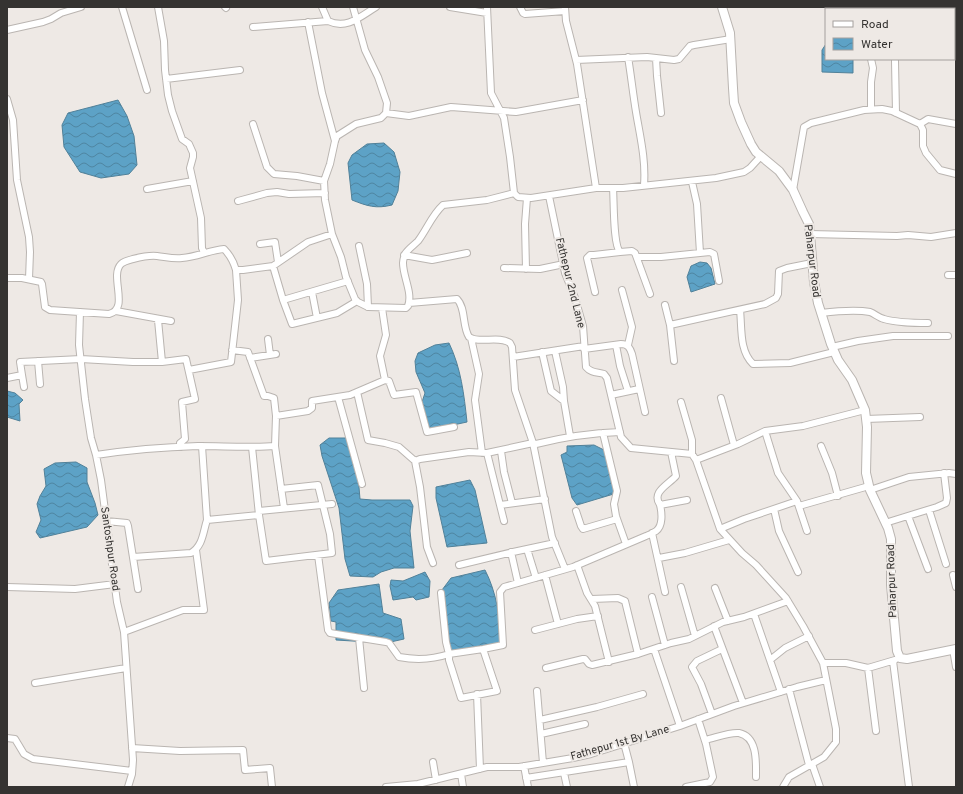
<svg xmlns="http://www.w3.org/2000/svg" width="963" height="794" viewBox="0 0 963 794" font-family="Overpass,sans-serif">
  <defs>
    <pattern id="water-waves" width="16" height="10" patternUnits="userSpaceOnUse"><rect width="16" height="10" fill="#5da2c6"/><path d="M0 5q4-4 8 0t8 0" fill="none" stroke="#4e85a1"/></pattern>
  </defs>
  <rect width="100%" height="100%" fill="#eee9e5"/>
  <path fill="url(#water-waves)" stroke="#518199" d="M826 44V59H853V73L822 72V50Z
    M118 100 127 116 134 136 137 165 129 174 101 178 80 172 64 147 62 125 68 113Z
    M384 143 394 152 400 172 398 191 392 205C376 209 367 206 352 200L348 163 352 155 367 144Z
    M700 262 707 263 711 268 715 284 691 292 687 277 691 266Z
    M449 343C461 368 464 394 467 422L430 430 422 402 425 393 416 372 415 361 418 353 435 345Z
    M7 391 15 393 23 400 19 404 20 421 7 417Z
    M329 438H348L357 464 360 499 372 500H410L413 506 410 531 414 568H394L381 572 373 577 350 576 345 559 339 508 322 456 320 445Z
    M594 445 606 451 617 493 577 505 572 498 561 455 567 452V446Z
    M76 462 87 468V482L95 503 98 515 87 527 40 538 36 532 41 520 37 504 40 496 46 486 44 469 55 463Z
    M470 480 475 490 487 543 447 547 436 498V487Z
    M485 570C496 591 501 619 500 643L450 652 442 590 451 578Z
    M425 572 430 581 429 597 416 600 413 597 393 600 390 586 391 580 403 581Z
    M379 584 383 613 401 619 404 639 386 643 336 640V622L331 621 329 603 338 590Z"/>
  <g fill="none" stroke-linecap="round" stroke-linejoin="round">
    <defs>
      <path id="minor" d="M122 7 147 90
        M158 7 164 41 165 70 168 95 172 111 182 139 189 144 193 153V157L190 168 201 218 202 248 204 253
        M225 7 226 8
        M322 7 328 21C347 30 361 16 376 7
        M353 7 365 50 378 77 387 103 386 113 381 118 356 124 337 136 335 141 330 164 324 181 325 200 332 234 341 257 346 277 355 299 358 302 368 307 406 308 408 306C413 293 403 277 403 263 403 260 404 257 405 254 408 249 414 245 418 241 427 229 432 215 443 205L487 200 514 193
        M450 7 487 13
        M487 7 491 93 504 118 510 157 514 193 518 197 531 198 596 188H623L716 178 744 172 750 168 761 156
        M520 7 523 13 525 14 565 11
        M565 7 566 21 577 64 596 188
        M308 22 322 93 335 141
        M253 27 328 21
        M7 30 43 22 51 19 61 13 81 7
        M628 57C631 75 633 94 636 112 640 136 646 160 644 185
        M656 58 657 76 661 113
        M576 60 647 57 674 60 679 59 690 46 694 45 731 39
        M895 61 896 113
        M166 79 240 70
        M7 99 13 120 17 180 29 237 30 252 29 279
        M871 109V82L873 68 871 59
        M386 113 409 116 451 107 516 112 583 100
        M253 124 267 167 274 174 297 176 324 181
        M920 124 928 119 956 124
        M692 182 697 204 700 253 710 252 714 254 719 281
        M613 188C614 200 613 245 620 252L632 251 635 253 650 294
        M147 189 193 181
        M793 190 804 127 811 123 864 110 882 109 892 111 920 124 923 130V146L926 153 940 170 956 174
        M549 196 565 273 575 298 583 326 586 367C591 373 597 372 604 374L607 378 621 437 631 448 692 454 696 460 720 529 742 553 756 565 786 598 803 626 823 663 836 729V742L824 757 789 777 783 787
        M238 201 267 193 277 192 289 194 325 193
        M810 234 897 236 908 235 931 237 956 233
        M260 244 275 242 278 262
        M359 246 367 284 368 307
        M404 255 432 260 467 253
        M637 257H661L700 253
        M273 266 283 300 348 281
        M504 268 540 269 564 264
        M526 269 525 224 527 198
        M948 275H956
        M7 278H22L41 282 42 284 45 307 50 310 109 314C130 309 109 276 121 264 124 261 129 260 133 259 141 257 149 255 157 256 166 257 173 259 182 258 197 257 210 250 224 249 229 254 234 263 236 270H243L273 266 308 242 332 234
        M622 290 632 327 628 345
        M312 292 317 318
        M595 292 587 258 590 255H594L620 252
        M283 300 292 324 337 313 357 301
        M409 303 457 299C466 308 462 326 469 337 480 344 499 335 510 343L512 347 515 390 533 443 536 444C564 437 591 433 620 432
        M665 305 670 325 674 361
        M382 308 386 335 380 356 385 380 389 381 394 395 416 392 427 432 454 427
        M740 310C742 327 739 351 753 364L790 363 834 352
        M116 311 171 321
        M80 312 79 345 85 399 91 438 96 455 101 480 117 602 124 632 133 760 132 774 128 787
        M821 313C837 311 855 309 870 312 875 314 879 318 884 319 898 323 913 323 928 323
        M158 320 162 362
        M670 325 765 304 776 298 778 294 779 271 787 268 812 263
        M471 338 479 374 475 400 482 453
        M268 339 270 355
        M616 345 620 366 628 391
        M832 347 858 341 893 336H948
        M584 349 621 344C628 344 630 348 632 354L645 412
        M232 350 248 352 264 396H268L274 398 276 416
        M555 351 563 387 564 401
        M542 352 551 391 564 401 570 436
        M513 357 584 346
        M250 358 276 354
        M38 361 40 384
        M189 370 231 362 238 300 236 270
        M22 375 24 387
        M7 378 22 375 20 362 81 359 133 362H162L186 359 195 399 182 402 185 439 180 443 181 447
        M357 392 368 440 385 443 399 447 415 461
        M611 395 639 389
        M338 397 362 484
        M721 398 734 445
        M681 402 692 440V454
        M866 419 920 417
        M765 431 778 473 797 501 807 531
        M603 433 617 491 614 504 616 516 626 544
        M821 446 832 473 838 496
        M252 447 259 515 266 561 332 553 330 534 318 485 281 489
        M501 451 504 472 512 503
        M487 453 504 521
        M96 455C129 450 164 447 198 446 224 446 249 448 275 446
        M696 460 738 444 765 431 803 426 865 410
        M870 490 909 477 949 473 956 474
        M500 505 545 499
        M660 505C651 492 668 485 676 476L671 452
        M799 506 869 486
        M284 508 275 446 276 416 308 411 312 408V401L350 395 385 380
        M774 509 779 531 798 572
        M929 510 946 564
        M259 511 332 504
        M576 511 581 526 583 529 617 519
        M908 516 928 569
        M207 520 259 515
        M106 521 127 523 128 526 138 589
        M885 523 937 507 946 503 947 498 944 473
        M720 529 744 519 797 501
        M652 533 665 592
        M527 549 536 578
        M511 552 518 583
        M318 555 328 630 330 633 386 642 389 643 399 657C415 660 434 659 449 654L446 642 441 593
        M133 557 191 553C203 546 203 532 207 520L202 446
        M659 558 685 553 729 540
        M433 563 427 547 420 487 415 461 420 459 469 452 487 453 533 443 552 537 565 569
        M459 565 513 552 555 543
        M577 565 587 593 595 606 609 662
        M545 575 558 624
        M953 575 956 587
        M7 587 75 589 115 584
        M681 587 695 636
        M715 588 728 621
        M652 597 665 645
        M592 599 618 598 625 601 638 654
        M754 614 781 692
        M714 626 743 703
        M535 630 577 619 598 616
        M124 632 183 610H204L196 550
        M359 638 364 688
        M483 649 497 691 461 698 449 660V654L483 649 503 645 500 592 504 587 573 567 646 536C649 535 653 533 656 531 663 526 662 513 660 505L687 500
        M654 649 680 726
        M953 649 956 667
        M770 660 785 648 809 636
        M893 661 909 787
        M823 663H846L868 668 895 660
        M546 668 583 659H585L589 664 592 665 638 654 671 643 689 639 723 622 744 617 788 601
        M868 668 876 731
        M35 683 126 668
        M789 689 809 765
        M537 691 543 763
        M477 694 480 769
        M712 714 701 684 692 667 697 661 722 649
        M540 720 597 707 643 694
        M541 734 585 724
        M7 738 15 739 24 754 33 759 132 771
        M705 740C715 738 729 732 739 733 758 737 756 763 756 777
        M624 743 629 762 634 787
        M132 748 180 751 243 750 245 770 270 768 272 787
        M433 762 436 780
        M812 764 820 787
        M524 766 528 787
        M564 773 567 787
        M461 774 463 787
        M526 778 629 762
        M386 787 418 784 487 767H519L573 758 591 754 680 726 734 706 797 687 826 680
        M686 787 710 782 713 777 706 744 698 719"/>
      <path id="tertiary" d="M722 7 730 33 733 88 734 103 741 122 751 144 756 152 779 171 793 190 803 212 809 224 810 234 814 282 818 303 831 344 838 360 852 380 865 410 867 427 866 473 870 490 888 528 891 539V585L897 651 900 658 907 659 956 649"/>
    </defs>
    <use href="#minor" stroke="#bab5b1" stroke-width="8"/>
    <use href="#tertiary" stroke="#bab5b1" stroke-width="10"/>
    <use href="#minor" stroke="#fff" stroke-width="6"/>
    <use href="#tertiary" stroke="#fff" stroke-width="8"/>
  </g>
  <g text-anchor="middle" dominant-baseline="central" stroke-width="4" stroke-linejoin="round" paint-order="stroke">
    <g font-size="11" fill="#353331" stroke="#eee9e5">
      <text transform="translate(812 261) rotate(83)">Paharpur Road</text>
      <text transform="translate(570 283) rotate(76)">Fathepur 2nd Lane</text>
      <text transform="translate(110 549) rotate(82)">Santoshpur Road</text>
      <text transform="translate(892 581) rotate(-92)">Paharpur Road</text>
      <text transform="translate(620 743) rotate(-16)">Fathepur 1st By Lane</text>
    </g>
  </g>
  <rect width="963" height="794" fill="none" stroke="#353331" stroke-width="16"/>
  <rect x="825" y="8" width="130" height="52" fill="#eee9e5" stroke="#a4a09d"/>
  <rect x="833" y="21" width="20" height="6" fill="#ffffff" stroke="#a4a09d"/>
  <text x="861" y="28" font-size="12" fill="#353331">Road</text>
  <rect x="833" y="38" width="20" height="12" fill="url(#water-waves)" stroke="#a4a09d"/>
  <text x="861" y="48" font-size="12" fill="#353331">Water</text>
</svg>
